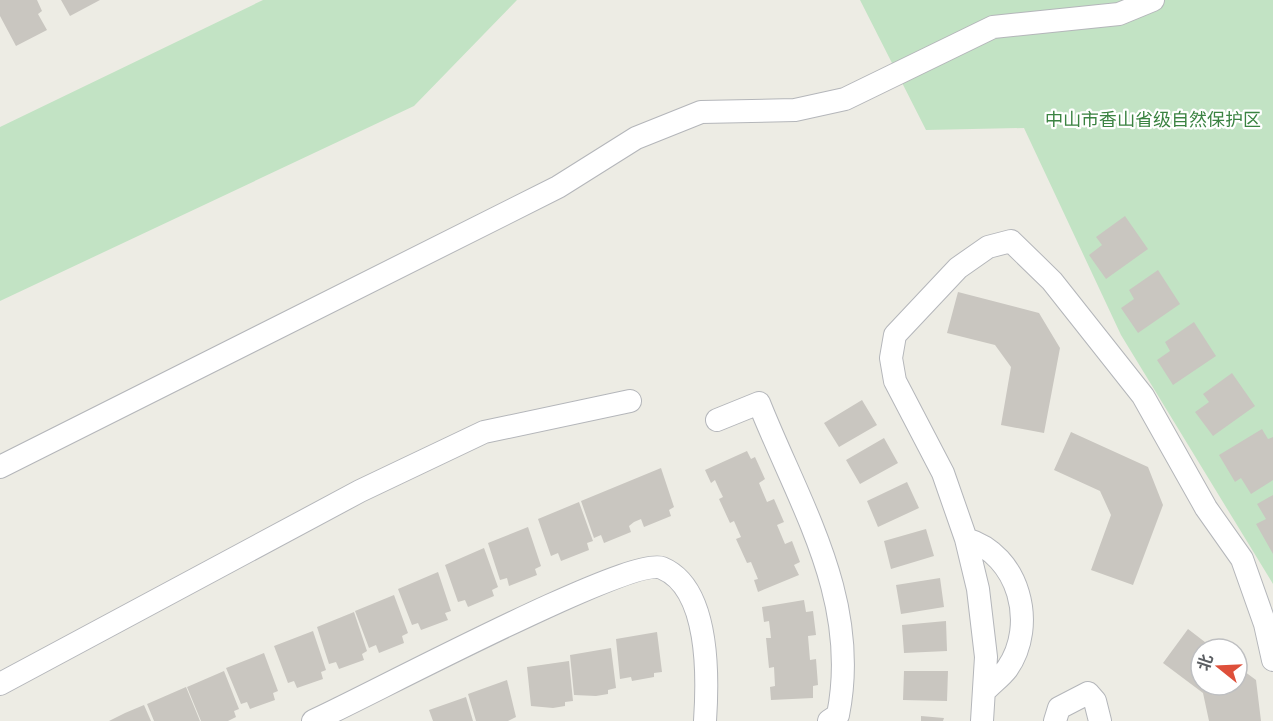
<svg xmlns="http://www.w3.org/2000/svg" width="1273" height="721" viewBox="0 0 1273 721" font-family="Karla,'Noto Sans SC',sans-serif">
  <rect width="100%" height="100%" fill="#edece4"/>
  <path fill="#c2e3c4" d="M263 0H517L414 106 0 301V127Z
    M860 0H1273V584L1121 335 1024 128 926 130Z"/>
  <path fill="#c9c6c0" d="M0 0H37L42 11 38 14 47 30 16 46 0 16Z
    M61 0H100L70 16Z
    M1125 216 1148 249 1106 279 1089 255 1102 245 1096 237Z
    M1158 270 1180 304 1138 333 1121 308 1134 299 1129 290Z
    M958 292 1039 313 1060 348 1044 433 1001 425 1011 367 995 345 947 333Z
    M1194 322 1216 356 1173 385 1157 360 1170 351 1165 342Z
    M1232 373 1255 406 1213 436 1195 412 1209 402 1203 394Z
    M862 400 877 425 839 447 824 423Z
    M1262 429 1268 439 1273 437V480L1251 494 1241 478 1235 482 1219 455Z
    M1071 432 1148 467 1163 505 1133 585 1091 570 1111 515 1100 491 1054 470Z
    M884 438 898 463 860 484 846 460Z
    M747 451 751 459 755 457 765 479 759 483 767 502 774 499 784 522 777 525 785 544 792 541 800 562 794 565 799 575 758 592 754 580 758 579 751 562 747 563 736 539 741 537 734 521 730 523 719 499 723 497 719 489 715 480 711 483 705 470Z
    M661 468 674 507 669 510 671 516 644 527 641 519 634 522 629 526 631 532 604 543 601 535 594 538 581 501Z
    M907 482 919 508 878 527 867 501Z
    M1273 495V554L1256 524 1266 519 1257 504Z
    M579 502 593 541 587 543 589 550 561 561 558 553 551 556 538 519Z
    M528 527 541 566 535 569 537 575 509 586 507 578 500 580 488 543Z
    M926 529 934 556 891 569 884 541Z
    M484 548 498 587 492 590 494 596 468 607 465 600 458 602 445 565Z
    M438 572 451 611 445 613 448 620 421 630 418 623 412 625 398 589Z
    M940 578 944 607 901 614 896 585Z
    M394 595 408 633 402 636 404 643 379 653 376 645 369 648 355 611Z
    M804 600 806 612 813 611 816 635 808 636 810 660 816 659 818 685 813 686V698L771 700 770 687 775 686 774 667 769 668 766 638H771L770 629 769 621 764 622 762 607Z
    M354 612 367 651 362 654 364 660 339 669 336 662 329 664 317 627Z
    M946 621 947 651 904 653 902 625Z
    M1188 629 1214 649H1201V685H1237V666L1256 680 1261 721H1209L1203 693 1163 663Z
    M313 631 326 670 321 672 323 679 297 688 294 681 288 683 274 646Z
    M657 632 662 672 654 673V677L632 681 631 677 620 679 616 639Z
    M611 648 616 688 608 690V694L596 696 574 695 570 655Z
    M264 653 278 691 273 693 275 700 250 709 247 702 241 704 226 668Z
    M569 661 573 701 565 702V706L553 708 531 706 527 667Z
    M224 671 239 709 234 711 236 717 228 721H201L187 687Z
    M904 671H948L947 701 903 700Z
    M507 680 516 717 508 721H476L468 694Z
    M186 687 200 721H154L147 704Z
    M466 697 473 721H433L429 710Z
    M144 705 151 721H109L125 713Z
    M921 716 944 718 943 721H921Z"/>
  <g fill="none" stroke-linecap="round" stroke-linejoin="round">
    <defs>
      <path id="minor" d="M717 420 759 403C800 506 861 600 838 715L829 721
        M0 467 558 187 636 138 701 112 795 110 845 99 993 27 1119 14 1153 0
        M966 539C1019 554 1038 625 1007 669 1001 677 991 684 984 692
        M0 684 360 491 484 432 630 401
        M313 721C361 700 630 555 662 568 710 588 708 677 705 721
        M982 721 986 657 978 589 966 539 943 473 895 381 891 358 895 335 958 268 988 247 1011 241 1052 281 1143 396 1206 508 1242 559 1265 624 1273 660
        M1055 721 1059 708 1088 693 1095 701 1100 721"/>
    </defs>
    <use href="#minor" stroke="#b4b6ba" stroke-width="24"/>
    <use href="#minor" stroke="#fff" stroke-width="22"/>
  </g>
  <g text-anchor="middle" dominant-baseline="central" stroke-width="4.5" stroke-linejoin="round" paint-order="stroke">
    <g font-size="18" fill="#3b8342" stroke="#fff">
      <text x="1153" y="120">中山市香山省级自然保护区</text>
    </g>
  </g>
  <g transform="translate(1219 667) rotate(288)"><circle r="28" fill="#ffffff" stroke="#bebfc1" stroke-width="1.5"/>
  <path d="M0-4.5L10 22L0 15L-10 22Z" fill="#de4f3a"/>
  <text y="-9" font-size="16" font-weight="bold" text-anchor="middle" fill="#5c5f63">北</text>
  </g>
</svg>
